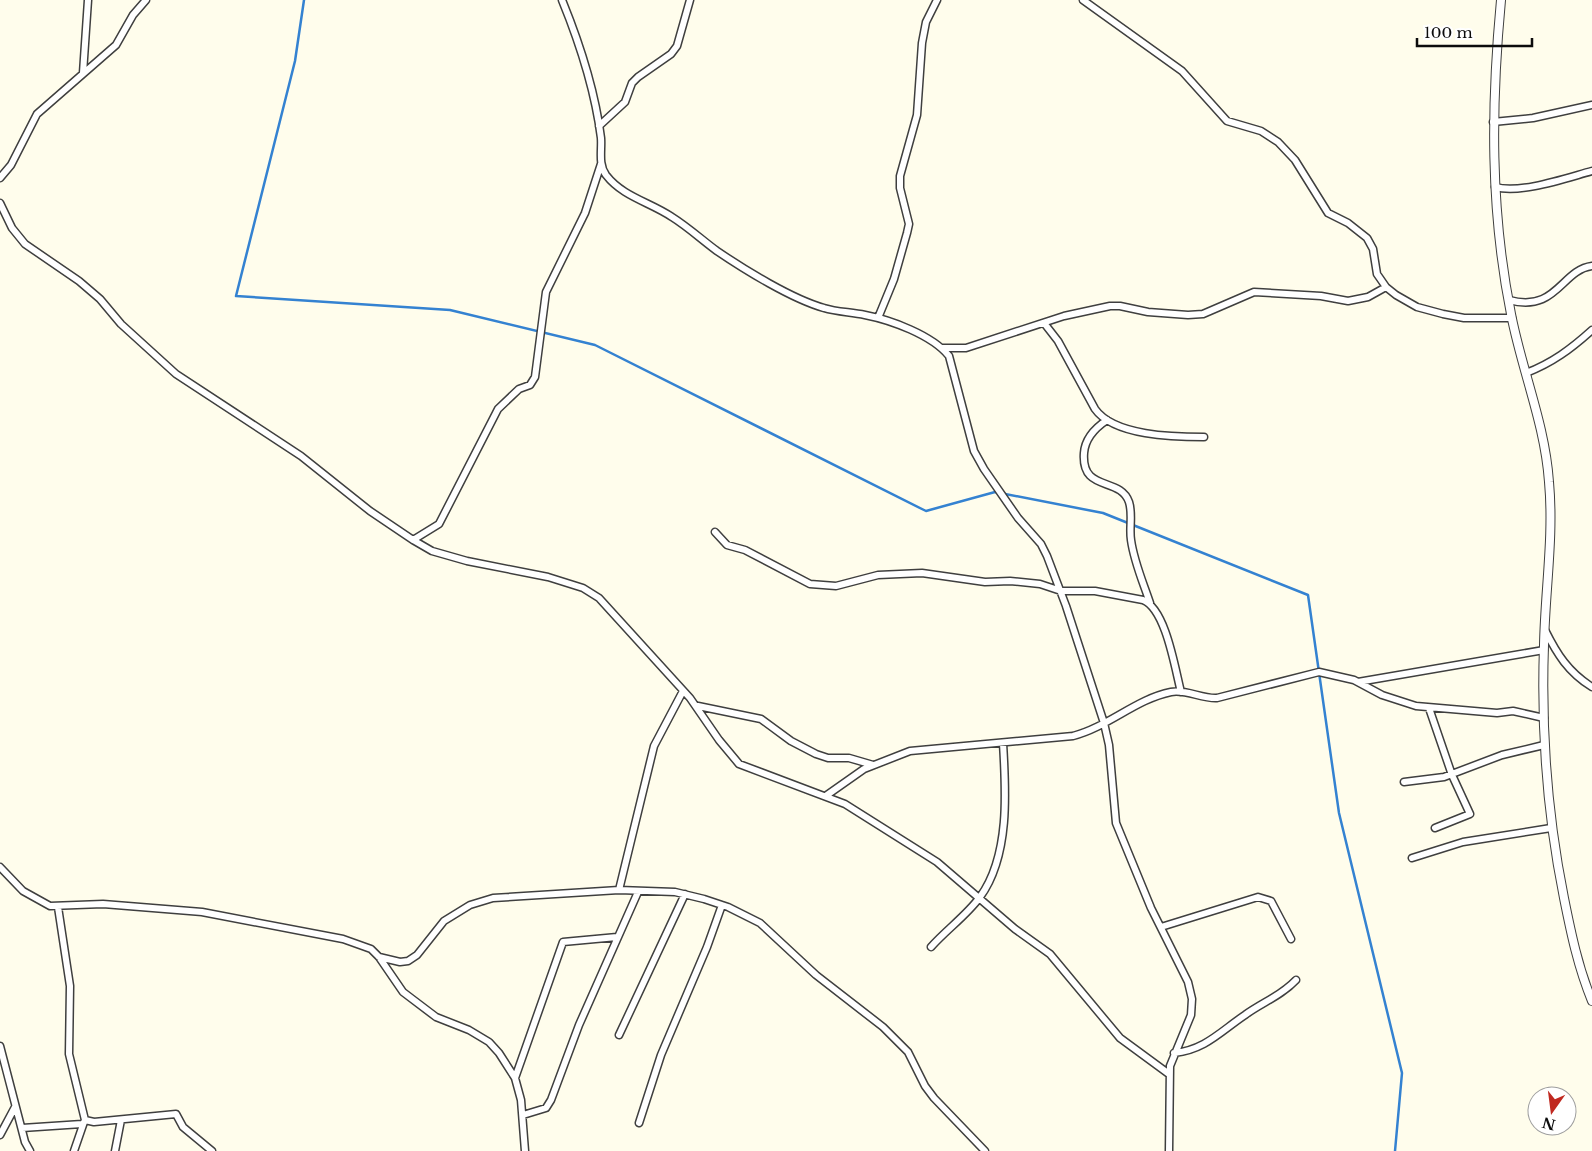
<svg xmlns="http://www.w3.org/2000/svg" width="1592" height="1151" viewBox="0 0 1592 1151" font-family="'Libre Baskerville',serif">
  <rect width="100%" height="100%" fill="#fffdec"/>
  <g fill="none" stroke-linecap="round" stroke-linejoin="round">
    <path stroke="#3482d1" stroke-width="2.5" d="M304 0 295 61 236 296 450 310 595 345 926 511 995 492 1103 513 1308 595 1339 813 1402 1073 1395 1151"/>
    <defs>
      <path id="minor" d="M562 0C580 44 595 90 601 138 602 150 598 164 606 175 623 197 650 202 672 217 688 227 702 240 717 251 745 270 792 299 824 308 837 312 851 312 865 315 891 320 932 335 949 356L974 451 984 469 1018 518 1041 544 1047 556 1066 606 1104 723 1109 745 1116 823 1151 908 1188 982 1192 999 1191 1015 1170 1066 1169 1151
        M1083 0 1182 71 1227 121 1261 131 1278 142 1295 160 1328 213 1348 223 1367 238 1373 249 1377 274 1386 287 1396 295 1417 307 1443 314 1464 318H1512
        M83 73 88 0
        M1493 122 1533 118 1592 105
        M599 126 625 102 632 83 638 77 671 54 677 46 690 0
        M0 178 11 165 37 114 116 45 133 15 146 0
        M1495 187C1521 194 1566 178 1592 171
        M0 203 12 228 25 244 79 281 100 299 121 324 176 374 301 456 370 511 413 540 432 551 467 561 548 577 583 588 599 598 690 698 719 740 739 764 845 804 937 862 1015 929 1050 954 1120 1038 1169 1074
        M1509 300C1557 313 1561 270 1592 266
        M878 318 894 279 907 233 909 224 900 188V176L917 115 922 43 926 22 937 0
        M1044 323 1058 341 1095 409C1114 436 1174 437 1204 437
        M942 348H966L1064 316 1110 306H1120L1148 312 1188 315 1203 314 1254 292 1321 296 1348 301 1368 297 1386 287
        M1526 373C1552 363 1571 349 1592 330
        M1107 420C1095 428 1085 439 1084 453 1081 493 1120 476 1129 502 1133 514 1129 528 1131 540 1134 562 1143 582 1150 603
        M715 532 727 545 745 550 810 584 836 586 878 575 922 573 985 582 1010 581 1040 584 1061 591H1095L1143 600C1166 609 1175 669 1181 692
        M413 540 439 524 498 409 519 389 530 385 535 377 546 292 585 213 601 164
        M1545 630C1557 654 1568 672 1592 687
        M1358 682 1544 650
        M698 706 761 719 791 741 816 754 828 758H849L873 765
        M1429 708 1452 775 1470 814 1435 828
        M1404 782 1444 777 1502 755 1544 745
        M827 795 864 769 910 751 1073 736C1108 727 1136 699 1171 692 1186 689 1202 699 1217 698L1319 672 1354 680 1382 695 1416 706 1497 713 1513 711 1544 718
        M1412 858 1463 842 1551 828
        M0 867 23 891 50 906 103 904 202 912 343 939 371 949 379 957 403 992 436 1017 469 1030 489 1042 499 1053 515 1078 521 1100 525 1151
        M619 890 654 746 683 691
        M58 907 70 986 69 1054 85 1120 94 1122 176 1114 183 1127 212 1151
        M1161 927 1258 897 1271 901 1291 939
        M931 947C946 930 967 915 980 897 1010 856 1006 791 1003 743
        M379 957 400 962 408 961 417 955 444 921 470 905 493 898 619 890 675 892 704 899 728 907 760 923 816 975 883 1027 908 1052 925 1086 934 1098 985 1151
        M619 1035 685 894
        M0 1046 25 1142 30 1151
        M1174 1053C1205 1050 1221 1031 1245 1015 1263 1002 1281 996 1296 980
        M515 1078 563 942 617 937
        M523 1115 546 1108 551 1100 579 1025 638 892
        M639 1123 661 1055 707 947 722 905
        M22 1128 82 1124
        M0 1135 15 1107
        M74 1151 84 1122
        M115 1151 121 1120"/>
      <path id="tertiary" d="M1501 0C1491 106 1490 209 1511 314 1522 371 1545 424 1549 482 1554 536 1545 591 1544 645 1541 731 1547 814 1564 898 1571 933 1578 967 1592 1001"/>
    </defs>
    <use href="#minor" stroke="#3f3f3f" stroke-width="9"/>
    <use href="#tertiary" stroke="#3f3f3f" stroke-width="10"/>
    <use href="#minor" stroke="#fff" stroke-width="6"/>
    <use href="#tertiary" stroke="#fff" stroke-width="8"/>
  </g>
  <g transform="translate(1552 1111) rotate(194)"><circle r="24" fill="#ffffff" stroke="#9e9e9e"/>
  <path d="M0-4L9 19L0 12L-9 19Z" fill="#c02920"/>
  <text y="-8" font-size="14" font-weight="bold" text-anchor="middle" fill="#0c0c0c">N</text>
  </g>
  <path d="M1417 38v8h115v-8" fill="none" stroke="#0c0c0c" stroke-width="2.5"/>
  <text x="1424" y="38" font-size="15" fill="#0c0c0c" stroke="#ffffff" stroke-width="4" paint-order="stroke">100 m</text>
</svg>
